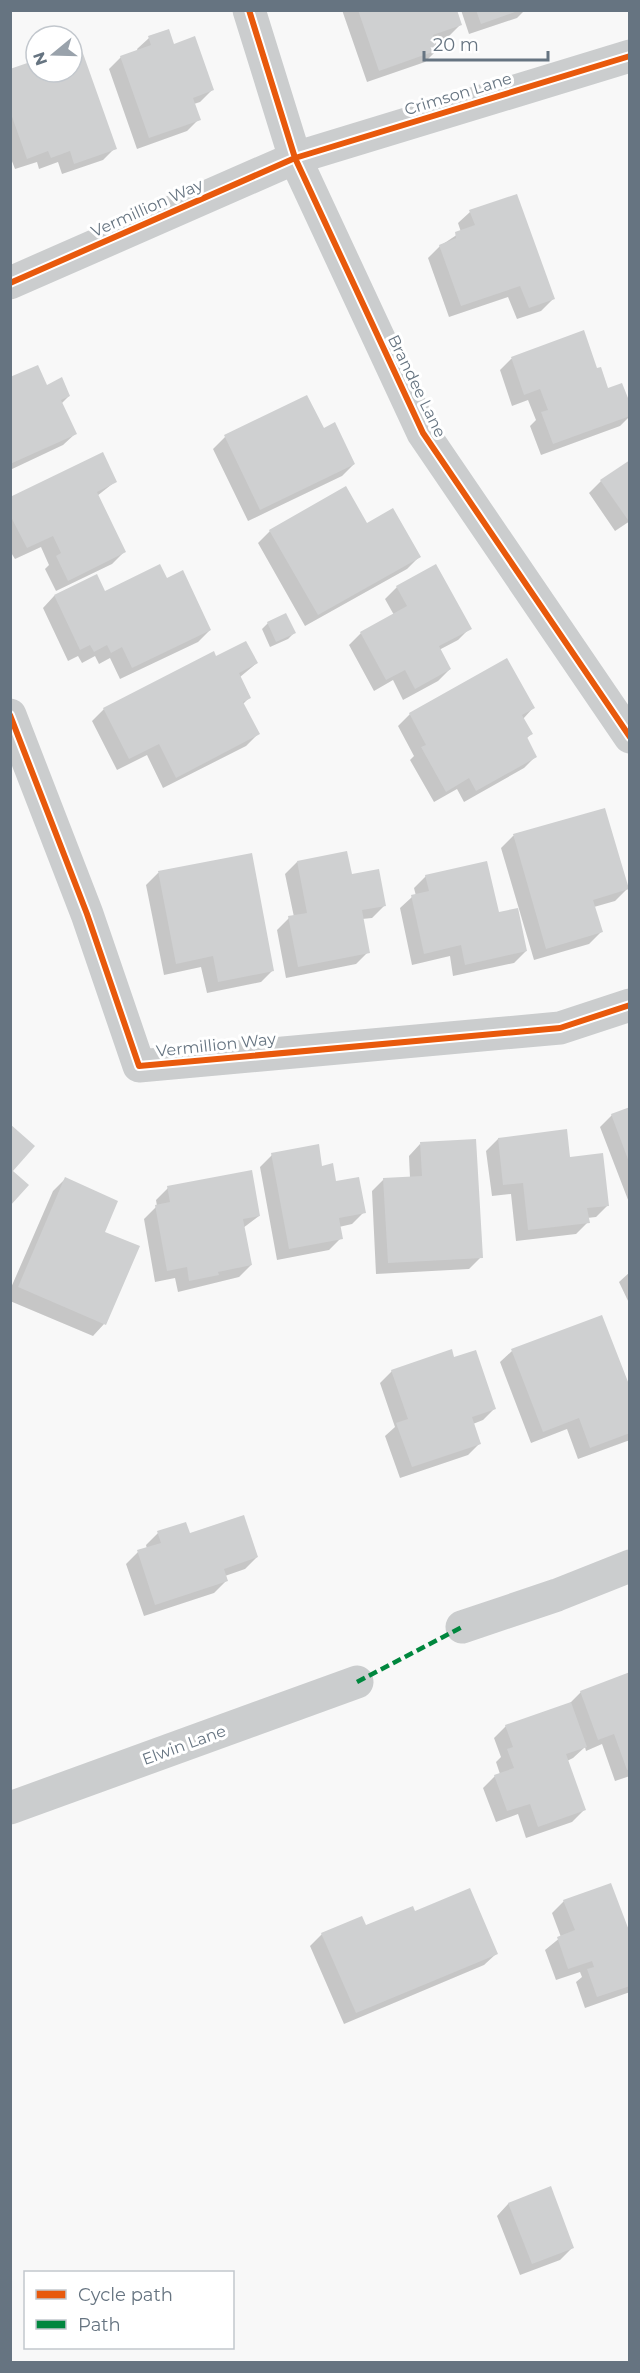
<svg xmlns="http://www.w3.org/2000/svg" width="640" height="2373" viewBox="0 0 640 2373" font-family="Montserrat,sans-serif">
  <rect width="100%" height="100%" fill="#f8f8f8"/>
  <path fill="#0003" d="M342 10H455L460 25 448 37 434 42 437 50 425 62 367 82Z
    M461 10H525L517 18 469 34Z
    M149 38 173 46 212 90 200 102 194 104 199 119 187 131 137 149 109 69 121 57 138 52 137 49Z
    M72 49 115 148 103 160 62 174 58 162 39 169 37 162 15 169 10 156V71L36 62V72H72Z
    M516 196 553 299 541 311 517 319 508 297 449 317 428 258 440 246 461 232 458 223 470 212Z
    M583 332 596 370 608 390 630 407V416L620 426 541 455 530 426 536 420 528 400 512 406 500 370 511 359Z
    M10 379 46 387 69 396 61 404 75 434 63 445 10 470Z
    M307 397 323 430 354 464 342 476 248 521 213 449 225 437Z
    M630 462V521L615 531 589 493 601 481Z
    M116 481 97 496 124 552 112 564 56 591 45 569 49 565 41 547 15 559 10 551V499Z
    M366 525 419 557 407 569 305 626 258 543 270 531Z
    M166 580 210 630 198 642 120 679 110 658 99 664 95 656 82 663 78 656 68 661 43 608 54 596 104 593Z
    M397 587 470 628 458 640 439 650 450 669 438 681 403 700 393 680 374 691 349 645 361 633 394 615 385 599Z
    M268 623 294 633 288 639 270 647 262 629Z
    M215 658 257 663 240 677 250 697 242 705 258 734 246 746 163 788 147 755 117 770 92 721 104 709Z
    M533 708 523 719 531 734 526 739 536 756 524 768 464 802 457 789 434 802 410 760 414 756 398 726 410 714Z
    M604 810 627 889 615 901 594 907 601 932 589 944 534 960 501 848 513 836Z
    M251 855 273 970 261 982 207 993 201 967 164 975 146 885 158 873Z
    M297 862 351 876 384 906 372 918 362 919 368 952 356 964 286 978 277 930 289 918 294 917 285 874Z
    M426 876 498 914 526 951 514 963 453 976 450 956 412 965 400 908 412 897 416 896 414 888Z
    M630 1109V1205L600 1127 612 1115Z
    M498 1139 568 1159 608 1205 596 1217 587 1218 588 1222 576 1234 516 1241 511 1194 492 1196 486 1151Z
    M420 1144 481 1257 469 1269 376 1274 372 1191 384 1179 410 1178 409 1156Z
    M272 1155 321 1167 364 1212 352 1224 339 1227 341 1238 329 1250 277 1260 260 1167Z
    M65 1179 103 1232 138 1247 104 1324 93 1336 10 1301V1290L53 1191Z
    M168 1188 259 1216 243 1228 251 1265 239 1277 178 1292 175 1278 155 1282 144 1219 157 1206 156 1200Z
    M630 1272V1305L619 1282Z
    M512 1351 630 1391V1440L578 1459 567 1429 531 1443 500 1362Z
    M453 1359 495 1408 483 1420 473 1424 480 1443 468 1455 400 1478 385 1436 395 1427 380 1383 392 1371Z
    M158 1533 189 1535 257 1557 245 1569 225 1576 226 1581 214 1593 144 1616 126 1564 138 1552 147 1549 146 1545Z
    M630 1674V1776L615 1781 602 1744 586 1751 585 1747 573 1758 567 1761 584 1810 572 1822 526 1838 518 1814 496 1822 483 1788 495 1776 500 1774 496 1762 501 1757 494 1738 506 1726 569 1704 581 1692Z
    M564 1901 630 1938V1992L585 2008 576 1982 582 1977 580 1972 556 1980 545 1950 561 1937 552 1913Z
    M414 1913 496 1954 484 1965 344 2024 310 1946 322 1934 365 1927Z
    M550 2188 572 2248 560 2260 520 2275 497 2216 508 2204Z"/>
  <path fill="#cfd0d1" d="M358 10H457L462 25 433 35 438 50 379 71Z
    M476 10H518V11L481 24Z
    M169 29 174 44 195 36 214 90 193 98 201 120 149 138 120 56 151 45 148 36Z
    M80 45 117 149 74 164 70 151 51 158 48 151 27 159 10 111V69L36 60V72H72V48Z
    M517 194 555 299 529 308 520 286 461 306 439 245 456 238 455 232 475 225 469 210Z
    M584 330 597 368 601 367 608 388 622 383 630 403V416L553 444 541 412 548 410 540 389 524 395 511 357Z
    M38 365 47 385 62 377 70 396 61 400 77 434 10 464V377Z
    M307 395 324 428 335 422 355 464 260 510 224 435Z
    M103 452 117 482 97 492 126 552 68 581 56 556 61 553 53 536 27 548 10 515V497Z
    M630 460V519L628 520 600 480Z
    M346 486 367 523 393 508 421 557 318 615 269 530Z
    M160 564 167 578 183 570 211 630 132 668 122 647 111 653 107 645 94 652 90 645 80 650 54 595 97 574 105 591Z
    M436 564 472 629 439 646 451 669 415 689 405 670 386 680 360 632 407 606 396 586Z
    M286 613 296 633 276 642 267 622Z
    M246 641 258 663 239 673 251 698 243 702 260 734 176 778 159 744 129 759 103 708 214 651 216 656Z
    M507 658 535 708 522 715 533 734 527 737 537 757 476 791 469 778 446 792 421 747 426 745 409 713Z
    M605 808 629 889 593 900 603 932 546 949 513 834Z
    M347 851 352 874 379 869 386 906 362 910 370 953 298 967 288 916 307 913 297 861Z
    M252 853 274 971 218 982 213 956 176 964 158 871Z
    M487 861 499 912 518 908 527 951 465 965 461 945 424 954 411 895 429 891 425 875Z
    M630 1107V1162H629L611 1114Z
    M10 1124 35 1146 13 1171 29 1185 10 1206Z
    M567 1129 570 1157 603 1153 609 1206 587 1208 590 1223 528 1230 523 1183 503 1185 498 1138Z
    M476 1139 483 1258 388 1263 383 1178 422 1176 420 1142Z
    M319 1144 322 1166 333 1163 336 1181 359 1177 366 1213 339 1218 343 1239 289 1249 271 1153Z
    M252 1170 260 1216 243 1219 252 1265 218 1272 219 1275 189 1281 187 1267 167 1271 155 1205 170 1202 167 1186Z
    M65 1177 118 1201 105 1232 140 1246 106 1325 18 1287Z
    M602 1315 630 1387V1433L590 1448 579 1418 543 1432 511 1349Z
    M452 1349 454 1357 476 1350 496 1409 472 1417 481 1444 412 1467 396 1423 408 1419 391 1370Z
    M244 1515 258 1557 224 1569 228 1581 155 1605 137 1550 161 1543 157 1531 186 1522 190 1533Z
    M630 1672V1769L627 1770 614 1734 598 1740 580 1691Z
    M571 1702 587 1747 566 1754 586 1810 538 1827 530 1804 507 1811 494 1775 514 1768 507 1749 513 1747 505 1725Z
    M611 1883 630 1933V1986L597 1997 587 1969 594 1967 592 1961 568 1969 557 1937 575 1930 563 1900Z
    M470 1888 498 1954 356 2013 321 1933 362 1916 366 1925 413 1906 415 1911Z
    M551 2186 574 2248 532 2264 508 2203Z"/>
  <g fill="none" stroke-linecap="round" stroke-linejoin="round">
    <path stroke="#cbcdce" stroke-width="33" d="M249 10 295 158 423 433 630 737
      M10 283 295 158 630 56
      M10 715 87 914 139 1066 560 1028 630 1005
      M462 1627 557 1595 630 1566
      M10 1808 357 1682"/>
    <path stroke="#00873e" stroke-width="4.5" stroke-dasharray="9 4.5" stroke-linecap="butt" d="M357 1682 462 1627"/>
    <defs>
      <path id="cycleway" d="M249 10 295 158 423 433 630 737
        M10 283 295 158 630 56
        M10 715 87 914 139 1066 560 1028 630 1005"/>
    </defs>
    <use href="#cycleway" stroke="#fff" stroke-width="10"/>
    <use href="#cycleway" stroke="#e8590c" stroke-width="6"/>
  </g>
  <g text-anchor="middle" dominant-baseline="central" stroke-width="6" stroke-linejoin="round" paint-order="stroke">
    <g font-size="16" fill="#667481" stroke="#fff">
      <text transform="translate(458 94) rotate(-17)">Crimson Lane</text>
      <text transform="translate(147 208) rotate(-24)">Vermillion Way</text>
      <text transform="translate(417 386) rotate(64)">Brandee Lane</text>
      <text transform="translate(216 1045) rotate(-6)">Vermillion Way</text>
      <text transform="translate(184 1745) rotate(-20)">Elwin Lane</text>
    </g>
  </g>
  <rect width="640" height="2373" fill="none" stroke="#667481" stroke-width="24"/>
  <rect x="24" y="2271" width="210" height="78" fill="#ffffff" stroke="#c2c7cd" stroke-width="1.5"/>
  <rect x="36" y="2290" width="30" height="9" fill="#e8590c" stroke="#c2c7cd" stroke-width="1.5"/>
  <text x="78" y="2301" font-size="18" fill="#667481">Cycle path</text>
  <rect x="36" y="2320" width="30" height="9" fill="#00873e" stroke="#c2c7cd" stroke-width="1.5"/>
  <text x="78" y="2331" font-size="18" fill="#667481">Path</text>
  <g transform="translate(54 54) rotate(251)"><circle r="28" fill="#ffffff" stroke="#c2c7cd" stroke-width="1.5"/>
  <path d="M0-4.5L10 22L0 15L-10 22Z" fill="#99a2ab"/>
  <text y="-9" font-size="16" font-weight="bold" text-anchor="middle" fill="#667481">N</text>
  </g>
  <path d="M424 51v9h124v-9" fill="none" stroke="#667481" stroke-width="3"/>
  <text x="433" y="51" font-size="18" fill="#667481" stroke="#ffffff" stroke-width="4.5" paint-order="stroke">20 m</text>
</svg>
